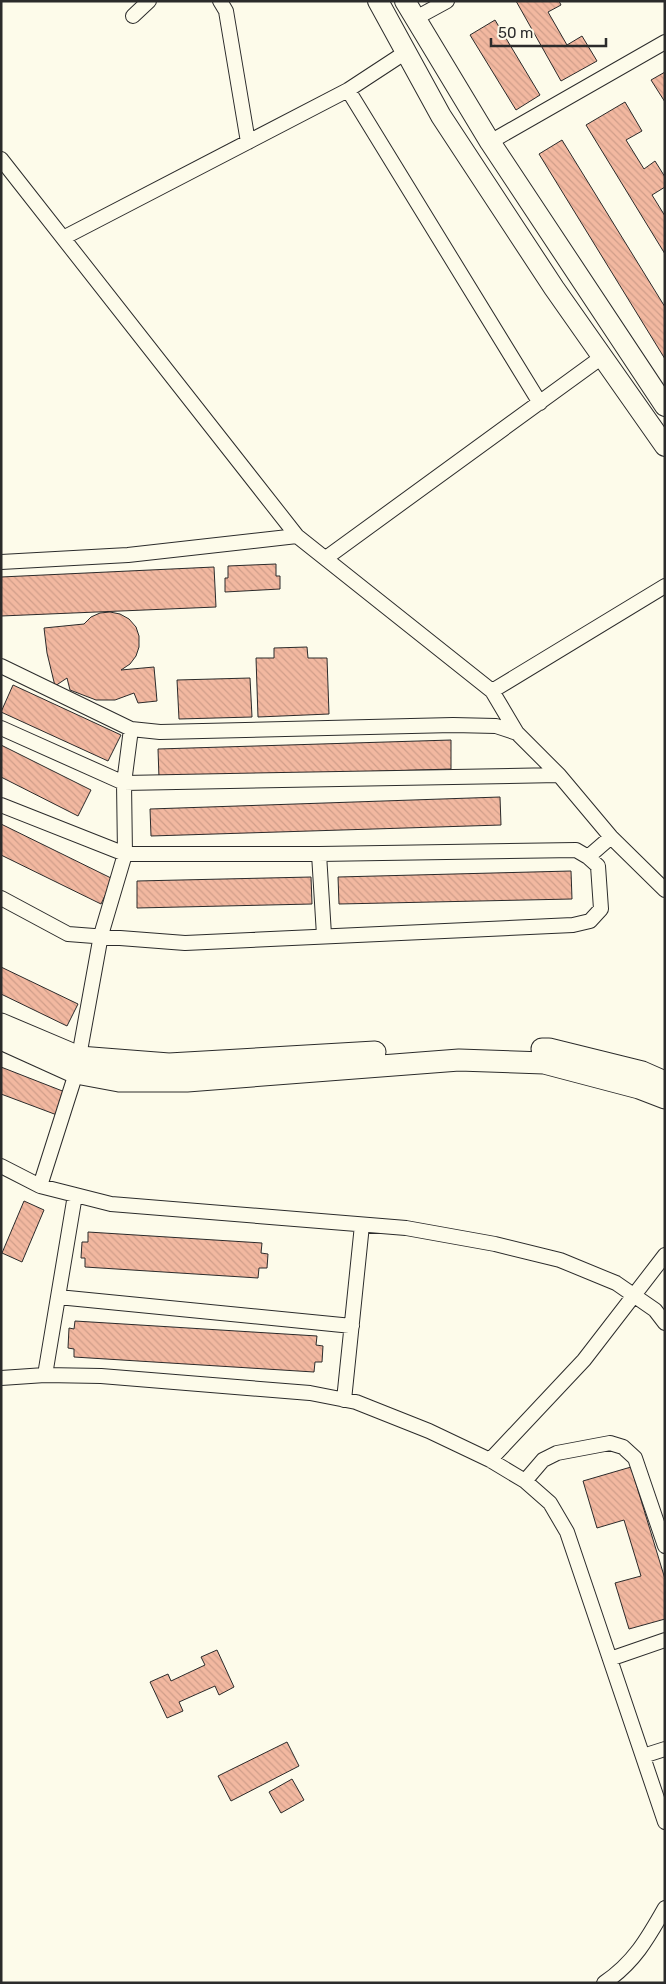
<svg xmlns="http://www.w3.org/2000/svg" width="666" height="1984" viewBox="0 0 666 1984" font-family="Rubik,sans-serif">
  <defs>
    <pattern id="building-back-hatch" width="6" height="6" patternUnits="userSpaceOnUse" patternTransform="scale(1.25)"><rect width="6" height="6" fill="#f2b8a0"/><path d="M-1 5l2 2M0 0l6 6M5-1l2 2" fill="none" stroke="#d09e8a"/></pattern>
  </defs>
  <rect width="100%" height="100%" fill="#fdfbea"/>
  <path fill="url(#building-back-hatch)" stroke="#2b2b2b" d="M516 1H559L561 5 548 12 567 45 582 36 597 61 561 81Z
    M495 20 540 95 516 110 470 35Z
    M665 72V102L651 80Z
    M625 102 642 131 626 140 644 169 655 161 665 177V187L652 195 665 216V254L586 125Z
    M562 140 665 307V359L539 154Z
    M276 564V576H280V589L225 592V578H228V566Z
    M214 567 216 607 1 616V577Z
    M110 612 120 614 129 619 136 627 139 636V647L136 656 130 664 121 670 154 667 157 701 138 703 134 693 115 700H96L70 690 67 678 55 686 47 653 44 628 84 624 91 617 100 613Z
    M307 647 308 658H327L329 714 258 717 256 658H274V648Z
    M250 678 252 717 179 719 177 680Z
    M13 685 121 735 108 761 1 712Z
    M451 740V769L159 778 158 749Z
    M1 745 91 790 78 816 1 777Z
    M500 797 501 825 151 836 150 809Z
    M1 824 113 879 101 904 1 855Z
    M571 871 572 899 339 904 338 877Z
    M311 877 312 904 137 908V881Z
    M1 967 78 1004 67 1026 1 994Z
    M1 1067 65 1092 57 1115 1 1094Z
    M24 1201 44 1210 22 1262 2 1253Z
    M88 1232 262 1243 261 1253 268 1254 267 1268H259L258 1278 85 1267V1258H81L82 1242H88Z
    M75 1321 317 1336 316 1345 323 1346 322 1362H315L314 1372 74 1357V1349L68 1348 69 1328 74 1329Z
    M631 1467 665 1579V1619L629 1629 615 1583 641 1576 624 1520 597 1528 583 1481Z
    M217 1650 234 1687 219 1695 215 1686 179 1702 183 1711 167 1718 150 1682 168 1674 171 1681 205 1665 201 1657Z
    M287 1742 299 1766 231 1801 218 1776Z
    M292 1779 304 1800 281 1813 269 1792Z"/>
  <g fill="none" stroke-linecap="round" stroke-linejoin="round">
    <defs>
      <path id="minor" d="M220 1 226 11 248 142
        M133 16 149 1
        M414 19 447 1
        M348 90 540 403
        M490 142 665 42
        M1 159 297 536 492 691 517 733
        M63 238 348 90 406 52
        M326 558 602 357
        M1 562 128 555 297 536
        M1 666 131 729 160 732 453 725 496 726 517 733 559 775 611 837 665 890
        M492 691 665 586
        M1 728 124 783 559 775
        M1 805 125 854H319L576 850 588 857 598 866 601 909 590 921 573 925 185 943 68 934 1 898
        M319 854 324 935
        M588 857 611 837
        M1 1166 40 1186 111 1204 406 1228 495 1244 560 1260 616 1283 655 1310 665 1323
        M40 1186 76 1073 101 935 125 854 124 783 131 729
        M58 1297 352 1326
        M45 1375 75 1195
        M1 1378 45 1375 101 1376 310 1393 356 1402 429 1431 490 1460 525 1481 550 1503 567 1532 665 1822
        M344 1400 362 1225
        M490 1460 584 1360 665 1255
        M525 1481 543 1460 557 1453 610 1443 623 1447 635 1458 665 1546
        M610 1659 665 1640
        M643 1756 665 1749
        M604 1983C634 1963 648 1938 665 1908"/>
      <path id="secondary" d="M378 1 441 116 554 288 665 446
        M405 1 490 142 665 406"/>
      <path id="primary" d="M1 1024 79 1057 169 1064 375 1052
        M1 1039 76 1073 119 1081H187L459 1060 544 1063 639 1088 665 1098
        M542 1049H549L642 1072 665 1082"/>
    </defs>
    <use href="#minor" stroke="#2b2b2b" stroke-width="16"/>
    <use href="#secondary" stroke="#2b2b2b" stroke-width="22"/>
    <use href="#primary" stroke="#2b2b2b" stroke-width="23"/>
    <use href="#minor" stroke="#fdfbea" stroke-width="14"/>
    <use href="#secondary" stroke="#fdfbea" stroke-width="20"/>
    <use href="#primary" stroke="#fdfbea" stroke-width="21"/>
  </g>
  <rect width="666" height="1984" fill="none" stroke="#2b2b2b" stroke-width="5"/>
  <path d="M491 38v8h115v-8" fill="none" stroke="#2b2b2b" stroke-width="2.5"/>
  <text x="498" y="38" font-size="15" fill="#2b2b2b" stroke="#fdfbea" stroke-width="4" paint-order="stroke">50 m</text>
</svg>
